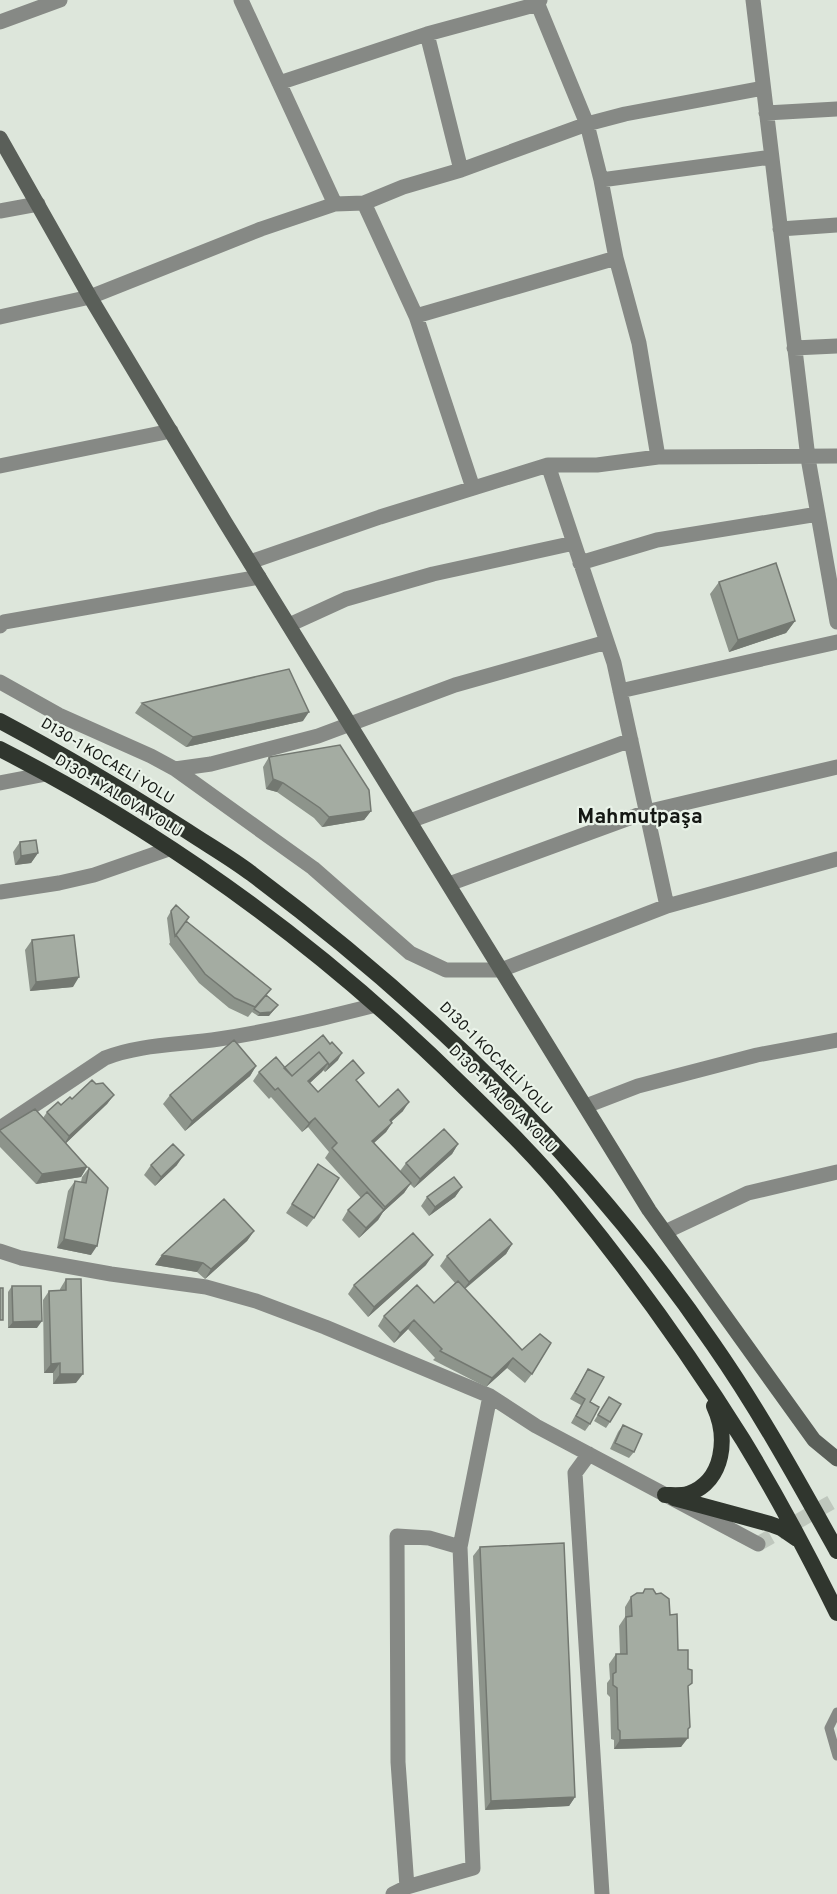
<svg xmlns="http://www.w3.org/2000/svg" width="837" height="1894" viewBox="0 0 837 1894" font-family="Overpass,sans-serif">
  <rect width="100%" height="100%" fill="#dde6db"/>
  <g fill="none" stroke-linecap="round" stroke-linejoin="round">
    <path stroke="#bfc7bd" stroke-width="15" stroke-dasharray="15 8" stroke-linecap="butt" d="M758 1544 837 1499"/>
    <path stroke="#868985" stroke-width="9" d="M837 1712 829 1728 837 1756"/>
    <path stroke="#868985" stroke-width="15" d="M241 0 335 204
      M536 0 587 124 601 180 616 258 639 343 658 457
      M753 0 808 458 837 622
      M0 22 60 0
      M427 34 461 170
      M279 83 427 34 538 4 540 0
      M766 113 837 109
      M601 180 771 157
      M364 203 416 316 473 488
      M0 211 38 204
      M780 229 837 225
      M416 316 616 258
      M0 317 90 297 261 229 335 204 364 203 403 187 461 170 587 124 625 114 763 88
      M794 348 837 346
      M548 465 614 663 667 906
      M0 466 171 431
      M250 562 380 517 548 465H597L658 457 837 456
      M580 563 657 540 818 514
      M289 625 346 599 433 574 574 543
      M0 626 4 622 259 577
      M0 682 59 715 151 756 175 769 211 764 318 736 455 685 607 642
      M620 691 837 642
      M175 769 313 868 410 953 446 970H501L667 906 837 859
      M0 783 46 774
      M410 821 631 740
      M449 884 646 812 837 767
      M0 892 59 883 94 875 169 849
      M586 1106 638 1086 757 1055 837 1040
      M0 1128 105 1058C140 1044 181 1045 219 1039 272 1031 324 1018 376 1005
      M665 1232 748 1193 837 1172
      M0 1251 21 1258 111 1274 206 1287 256 1301 325 1327 490 1396 536 1426 758 1544
      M589 1454 575 1473 602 1894
      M407 1887 398 1762 397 1536 429 1538 460 1547
      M393 1894 407 1887 473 1868 460 1547 490 1396"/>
    <path stroke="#5a5f59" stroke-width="15" d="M0 138 90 297 225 522 649 1210 814 1440 837 1459"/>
    <path stroke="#30362e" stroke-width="16" d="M0 721C64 755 126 792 187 831 208 845 231 858 252 874 429 1006 588 1161 713 1344 759 1410 798 1481 837 1551
      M0 749C172 837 329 953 465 1088 502 1124 539 1160 571 1200 633 1276 691 1357 743 1440 777 1496 808 1554 837 1613
      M665 1495C672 1495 681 1496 688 1494 725 1481 728 1436 714 1406
      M674 1498 770 1524 781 1528 797 1539"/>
  </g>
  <path fill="#8d948b" d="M719 582 795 621 786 633 729 652 710 594Z
    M142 703 303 721 186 747 135 713Z
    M269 757 371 811 364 820 322 827 314 818 277 792 266 789 263 767Z
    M20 842 38 853 31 863 15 865 13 852Z
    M171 911 186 921 271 989 266 995 269 1016H258L252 1012 248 1017 229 1008 199 983 169 944 171 941 170 943 167 918Z
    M32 940 73 987 30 991 25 950Z
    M338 1060 325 1072 323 1070 310 1083 318 1092 357 1082 379 1107 403 1111 391 1122 392 1123 386 1132 374 1143 400 1171 406 1163 458 1144 452 1154 414 1188 410 1184 404 1193 383 1212 378 1220 359 1238 342 1220 348 1210 361 1198 325 1158 329 1152 308 1127 302 1132 271 1097 269 1099 253 1081 259 1072Z
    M256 1066 250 1076 185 1131 163 1104 170 1095Z
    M96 1084 114 1095 107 1104 66 1143 87 1167 81 1177 36 1184 0 1147V1130L43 1118 47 1112 72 1099Z
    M318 1164 314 1218 307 1227 286 1213Z
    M151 1165H177L155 1186 144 1175Z
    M89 1168 91 1255 57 1248 68 1191 75 1181 81 1182 82 1177Z
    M462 1187 455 1197 429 1216 421 1206 427 1197Z
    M254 1231 247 1241 205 1279 197 1272 155 1265 162 1255Z
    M512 1244 506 1254 465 1289 532 1374 525 1383 507 1368 486 1387 433 1360 435 1358 408 1329 394 1343 378 1326 384 1316 434 1303 455 1283 440 1266 447 1256Z
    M426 1265 368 1317 348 1294 354 1285Z
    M66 1279 76 1383 53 1384V1373H44L43 1300 49 1291H60V1289Z
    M12 1286 37 1328H8V1292Z
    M588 1369 590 1402V1424L585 1431 571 1423 581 1405 570 1399Z
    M609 1397 610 1422 606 1428 594 1421Z
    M623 1425 634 1452 629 1458 610 1449 618 1432Z
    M480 1547 575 1797 569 1806 485 1810 473 1556Z
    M631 1597 670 1615 678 1650 688 1688V1730L681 1747 614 1749V1740L611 1739 610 1697 607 1694V1683L610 1679 609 1664 616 1654H620L619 1626 625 1617V1607Z"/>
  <path fill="#737871" d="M795 621 786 633 729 652 738 640Z
    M309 712 303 721 186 747 193 737Z
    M273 779 283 783 277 792 266 789Z
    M371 811 364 820 322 827 329 817Z
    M38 853 31 863 15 865 21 856Z
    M79 977 73 987 30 991 36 982Z
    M278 1005 269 1016H258L260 1013Z
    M342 1053 338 1060 325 1072 329 1065Z
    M328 1063 322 1072 302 1090 308 1081Z
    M256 1066 250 1076 185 1131 192 1121Z
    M114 1095 107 1104 63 1146 69 1136Z
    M409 1102 403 1111 383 1129 390 1120Z
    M315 1118 308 1127 302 1132 309 1123Z
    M392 1123 386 1132 366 1150 372 1141Z
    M458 1144 452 1154 414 1188 420 1179Z
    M184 1155 177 1165 155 1186 161 1177Z
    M87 1167 81 1177 36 1184 42 1174Z
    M411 1183 404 1193 383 1212 378 1220 359 1238 366 1228 378 1216 385 1207Z
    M462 1187 455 1197 429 1216 435 1207Z
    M254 1231 247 1241 205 1279 211 1269Z
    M64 1239 97 1246 91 1255 57 1248Z
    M512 1244 506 1254 462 1291 469 1282Z
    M162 1255 203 1263 197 1272 155 1265Z
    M433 1255 426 1265 368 1317 374 1307Z
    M414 1320 408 1329 394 1343 400 1333Z
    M42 1321 37 1328H8L13 1322Z
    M513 1358 507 1368 486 1387 492 1378Z
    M60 1363 53 1373H44L51 1364Z
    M60 1374H83L76 1383 53 1384Z
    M688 1738 681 1747 614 1749 620 1740Z
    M575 1797 569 1806 485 1810 491 1801Z"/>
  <path fill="#a4aca2" stroke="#737871" stroke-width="1.5" d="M776 563 795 621 738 640 719 582Z
    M289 669 309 712 193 737 142 703Z
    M340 745 369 790 371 811 329 817 320 808 283 783 273 779 269 757Z
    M36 840 38 853 21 856 20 842Z
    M176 905 189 917 175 936 171 911Z
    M186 921 271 989 255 1007 235 998 205 974 176 935Z
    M74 935 79 977 36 982 32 940Z
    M266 995 278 1005 271 1012 260 1013 254 1009Z
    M323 1035 330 1044 332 1042 342 1053 329 1065 328 1063 319 1052 292 1076 284 1068Z
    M234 1040 256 1066 192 1121 170 1095Z
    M319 1052 328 1063 308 1081 318 1092 353 1060 364 1073 356 1080 379 1107 398 1089 409 1102 390 1120 392 1123 372 1141 411 1183 385 1207 332 1148 337 1143 315 1118 309 1123 278 1088 275 1090 259 1072 276 1057 292 1076Z
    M92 1080 96 1084 103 1083 114 1095 69 1136 47 1112 58 1102 61 1105 70 1097 72 1099Z
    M35 1109 87 1167 42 1174 0 1131V1130Z
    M444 1129 458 1144 420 1179 406 1163Z
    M173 1144 184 1155 161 1177 151 1165Z
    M318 1164 339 1178 314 1218 292 1204Z
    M89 1168 108 1188 97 1246 64 1239 75 1181 86 1183Z
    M454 1177 462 1187 435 1207 427 1197Z
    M367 1192 384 1210 366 1228 348 1210Z
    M224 1199 254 1231 211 1269 203 1263 162 1255Z
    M490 1219 512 1244 469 1282 447 1256Z
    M413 1233 433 1255 374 1307 354 1285Z
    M66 1279H81L83 1374H60V1363L51 1364 49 1291 66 1290Z
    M458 1281 522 1350 540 1334 551 1343 532 1374 513 1358 492 1378 440 1351 442 1349 414 1320 400 1333 384 1316 417 1285 434 1303Z
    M12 1286H41L42 1321 13 1322Z
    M0 1288H3V1320H0Z
    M588 1369 604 1377 590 1402 599 1407 590 1424 576 1416 585 1399 575 1393Z
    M609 1397 621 1404 610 1422 598 1415Z
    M623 1425 642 1434 634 1452 615 1443Z
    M564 1543 575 1797 491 1801 480 1547Z
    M645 1589H653L656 1594 661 1593 669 1599 670 1615 677 1614 678 1650H688V1669L692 1670V1683L688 1686 690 1727 688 1729V1738L620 1740V1731L618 1729 617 1688 613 1685V1674L616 1672V1654H627L626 1617 632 1616 631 1597 637 1593H643Z"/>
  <g text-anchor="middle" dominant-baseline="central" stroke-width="4.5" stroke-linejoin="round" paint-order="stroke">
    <g font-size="15" fill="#151814" stroke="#eaf3e9">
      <text transform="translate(107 762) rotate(31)">D130-1 KOCAELİ YOLU</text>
      <text transform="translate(118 797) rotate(31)">D130-1 YALOVA YOLU</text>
      <text transform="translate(495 1059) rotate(45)">D130-1 KOCAELİ YOLU</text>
      <text transform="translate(502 1100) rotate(45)">D130-1 YALOVA YOLU</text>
    </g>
    <g font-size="21" font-weight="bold" fill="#151814" stroke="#eaf3e9">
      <text x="640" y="817">Mahmutpaşa</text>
    </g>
  </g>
</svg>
